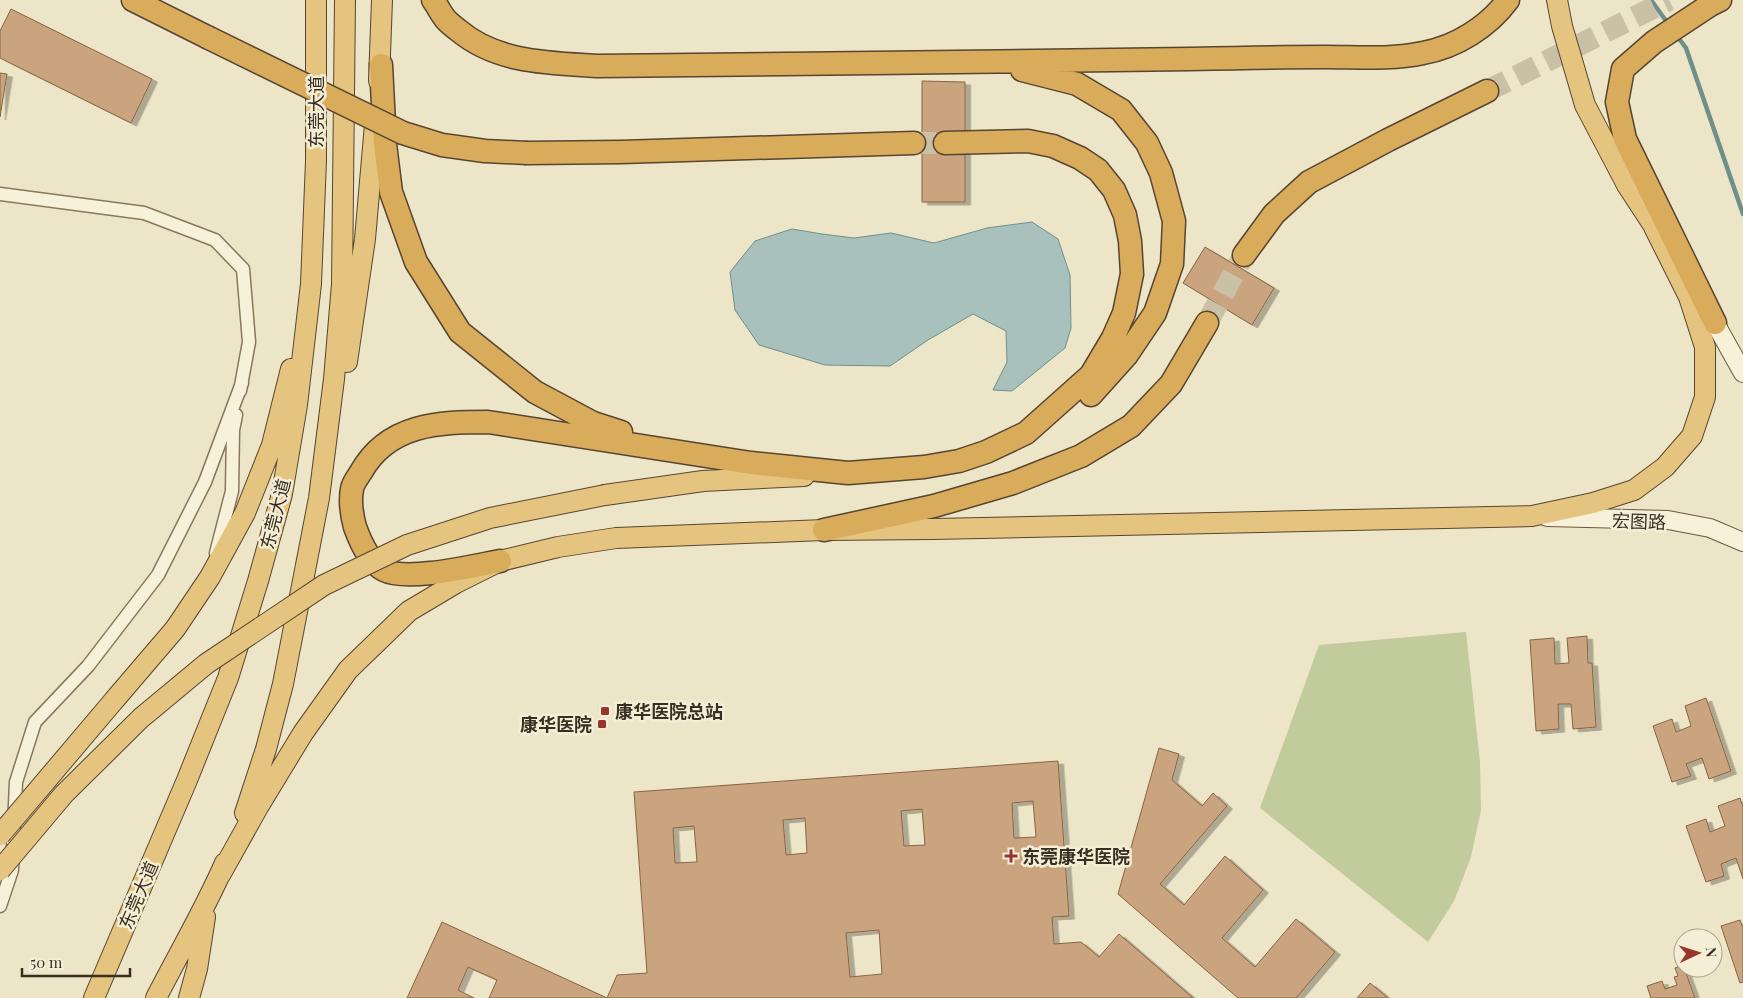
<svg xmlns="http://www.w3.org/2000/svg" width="1743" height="998" viewBox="0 0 1743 998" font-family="'Playfair Display','Noto Sans SC',serif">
  <defs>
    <filter id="shadow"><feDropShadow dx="5.5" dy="3" stdDeviation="0" flood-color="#0004"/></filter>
  </defs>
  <rect width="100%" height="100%" fill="#ede5c7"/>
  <path fill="#c2cb9b" d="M1466 632 1480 762 1481 810 1471 857 1454 901 1428 942 1260 808 1319 645Z"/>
  <path fill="#a8c1bc" stroke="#6f908a" d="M1032 222 1058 239 1070 275 1071 328 1065 348 1012 391 993 390 1007 362 1006 331 973 314 928 340 890 366 825 365 759 345 735 310 730 272 755 241 792 229 822 234 854 238 891 233 934 243 987 228Z"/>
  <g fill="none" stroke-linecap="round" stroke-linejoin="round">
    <path stroke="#6f908a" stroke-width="4.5" d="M1651 0 1669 25
      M1677 36 1686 48 1743 214"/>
  </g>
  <path fill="#caa47e" stroke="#876443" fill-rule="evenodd" filter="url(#shadow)" d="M11 9 152 79 131 123 0 58V31Z
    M0 73 7 74 0 117Z
    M922 81 965 82V202H922Z
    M1205 247 1274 288 1252 325 1183 283Z
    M1587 636 1588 663H1592L1596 727 1573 729 1571 704H1558L1559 729 1536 731 1530 640 1554 638 1555 664 1569 663 1567 638Z
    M1706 698 1731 771 1709 779 1702 758 1686 764 1691 776 1672 782 1653 726 1672 719 1676 732 1691 726 1685 706Z
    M1159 748 1179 754 1172 780 1202 806 1213 793 1227 806 1160 884 1184 905 1225 856 1263 890 1222 938 1255 967 1296 919 1335 952 1296 998H1238L1118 894Z
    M1058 761 1069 916 1052 917 1054 944 1081 942 1099 957 1119 934 1193 998H607L617 975 647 973 634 792ZM1033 801 1036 837 1014 838 1012 803ZM922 809 925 845 904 846 901 811ZM805 818 807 853 786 855 783 820ZM694 826 697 862 675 863 673 828ZM879 930 882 974 850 977 846 933Z
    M1740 798 1743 807V879L1736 858 1721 864 1724 876 1706 882 1686 826 1706 819 1710 832 1725 826 1718 806Z
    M1740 920 1743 928V982L1740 983 1721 926Z
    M442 922 607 998H489L497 980 468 967 458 990 474 998H407Z
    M1683 965 1695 998H1651L1647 986 1662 981 1665 989 1677 985 1674 977 1678 976 1675 968Z
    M1370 983 1388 998H1357Z"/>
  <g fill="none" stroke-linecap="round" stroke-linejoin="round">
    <path stroke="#c9c0a6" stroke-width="22" stroke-dasharray="22 11" stroke-linecap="butt" d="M1487 91 1669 0
      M914 143H945
      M1207 323 1244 255"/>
    <defs>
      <path id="minor" d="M0 194 144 213 215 240 243 269 249 342 240 391
        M216 553 232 491 233 430 236 415
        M0 906 12 870 16 782 35 722 88 666 158 575 205 482 242 383"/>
      <path id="secondary" d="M1715 323 1743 373
        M1547 517 1668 520 1710 528 1743 542"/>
      <path id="trunk" d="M1557 0 1562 26 1585 105 1627 185 1661 237
        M379 81 382 0
        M347 362 365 239 376 113
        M605 495 703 481 804 476
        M116 698 175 629 210 577 245 513 272 445 291 369
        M245 813 266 749 283 684 319 498 334 379 342 284 345 0
        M220 875 258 807 303 733 348 670 409 611 456 583 500 561 558 547 616 538 824 530 933 529 1532 516 1593 503 1634 490 1665 467 1692 436 1705 397V347L1689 297 1654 227
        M94 998 187 780 228 678 258 581 282 494 297 405 311 284 316 161V0
        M156 998C179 953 205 909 225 863
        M189 998 197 969 205 917"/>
      <path id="motorway" d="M133 0 207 37
        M433 0C437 5 440 12 444 17 447 22 453 26 458 30 497 63 549 63 598 66 795 63 993 63 1190 59 1235 58 1280 57 1325 57 1357 57 1391 60 1423 53 1456 47 1488 27 1508 0
        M381 65 385 144 391 192 416 262 460 332 535 392 593 423 621 432
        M1022 70 1077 84 1121 110 1147 143 1161 173 1174 221 1172 264 1155 313 1126 356 1091 395
        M527 153 621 152 914 143
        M1244 255 1274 214 1309 182 1388 140 1487 91
        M1715 323 1625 139 1617 102 1623 69 1654 42 1710 5 1720 0
        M824 530 934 506 1013 483 1081 456 1131 426 1171 384 1207 323
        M500 561C473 566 407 582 384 570 369 562 360 541 355 527 352 516 350 500 352 489 353 483 358 477 361 472 388 424 438 422 488 422L751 463 848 473 924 467 959 461 986 452 1026 433 1091 375 1113 338 1124 313 1132 274 1130 241 1125 215 1114 190 1098 170 1080 158 1053 146 1028 141 945 143"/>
    </defs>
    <use href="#minor" stroke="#88785d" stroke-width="15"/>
    <use href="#secondary" stroke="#6a5940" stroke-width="20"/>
    <use href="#trunk" stroke="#574531" stroke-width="22"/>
    <use href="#motorway" stroke="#574531" stroke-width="25"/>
    <use href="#minor" stroke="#f8f1da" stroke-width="12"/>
    <use href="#secondary" stroke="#f8f1da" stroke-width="18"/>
    <use href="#trunk" stroke="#e4c47e" stroke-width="20"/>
    <use href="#motorway" stroke="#d9ac5c" stroke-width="22"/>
    <defs>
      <path id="trunk-bridge" d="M0 835 116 698
        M0 870 64 794 141 718 206 664 324 585 407 545 490 518 605 495"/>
      <path id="motorway-bridge" d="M207 37 403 133 442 145 485 151 527 153"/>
    </defs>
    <use href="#trunk-bridge" stroke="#574531" stroke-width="22" stroke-linecap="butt"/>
    <use href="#motorway-bridge" stroke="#574531" stroke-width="25" stroke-linecap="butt"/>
    <use href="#trunk-bridge" stroke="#e4c47e" stroke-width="20"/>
    <use href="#motorway-bridge" stroke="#d9ac5c" stroke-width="22"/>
  </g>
  <g fill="#96362f" stroke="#f5eed7" stroke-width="2">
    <rect x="600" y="706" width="10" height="10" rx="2.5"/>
    <rect x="597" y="719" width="10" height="10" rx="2.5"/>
    <path d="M1008.5 848.5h5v5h5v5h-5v5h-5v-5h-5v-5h5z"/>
  </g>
  <g text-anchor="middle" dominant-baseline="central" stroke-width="5" stroke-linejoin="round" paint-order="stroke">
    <g font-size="18" fill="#392e20" stroke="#f5eed7">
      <text transform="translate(316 112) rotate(-90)">东莞大道</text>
      <text transform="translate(275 514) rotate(-76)">东莞大道</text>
      <text transform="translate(1639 521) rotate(2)">宏图路</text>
      <text transform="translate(138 895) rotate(-67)">东莞大道</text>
    </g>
    <g font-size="18" font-weight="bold" fill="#392e20" stroke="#f5eed7" text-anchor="start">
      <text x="615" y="711">康华医院总站</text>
      <text x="592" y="724" text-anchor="end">康华医院</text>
      <text x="1022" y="856">东莞康华医院</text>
    </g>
  </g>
  <g transform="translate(1698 953) rotate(86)"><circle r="24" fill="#f5eed7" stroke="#aaa18e"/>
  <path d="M0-4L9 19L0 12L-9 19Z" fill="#96362f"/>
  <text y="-8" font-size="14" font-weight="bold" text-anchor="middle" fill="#392e20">N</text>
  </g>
  <path d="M22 968v8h108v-8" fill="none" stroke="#392e20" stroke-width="2.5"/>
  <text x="30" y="968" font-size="15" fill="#392e20" stroke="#f5eed7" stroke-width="4" paint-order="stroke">50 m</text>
</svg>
